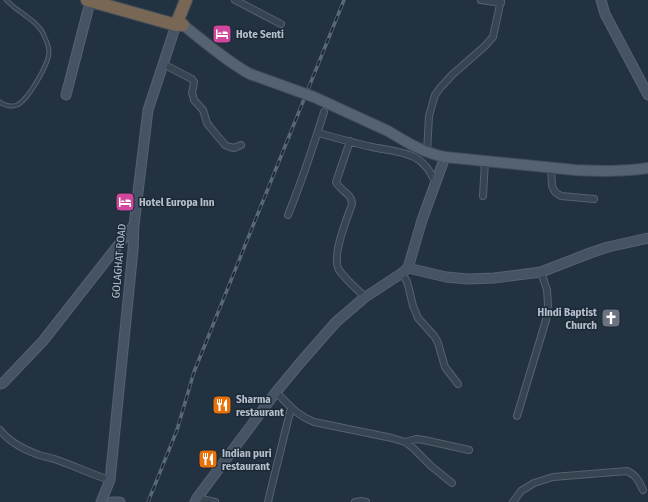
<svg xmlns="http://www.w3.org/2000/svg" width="648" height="502" viewBox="0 0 648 502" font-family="'Fira Sans Condensed',sans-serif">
  <rect width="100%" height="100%" fill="#233241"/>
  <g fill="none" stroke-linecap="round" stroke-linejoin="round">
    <defs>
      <path id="lane" d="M0 102C5 106 11 107 17 105 28 100 48 65 49 53 49 48 47 42 45 38 41 25 28 18 18 10 13 7 10 3 6 0"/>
      <path id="street" d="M235 0 281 24
        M481 0 501 3
        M163 64 192 79 194 82 192 93 193 96 194 100 203 110 207 123 210 127 225 145 230 147 234 148 241 145
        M318 133C336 138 354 143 372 147 386 150 402 151 414 157 426 163 430 172 436 183
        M350 141 336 182C340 191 352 193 352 204 347 219 331 256 339 270 345 279 357 289 365 297
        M427 152 429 116 435 95 440 88 453 74 485 46 493 37 501 0
        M551 168 552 186 555 192 561 196 594 199
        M483 196 485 161
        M288 215C302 181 313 147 324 112
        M402 273 407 282 409 289 413 306 416 313 418 318 435 337 438 343 445 367 458 384
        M276 392C289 405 296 415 314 422L392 438 405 442 412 447 431 466 452 483
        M517 416 546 320 548 305 547 290 541 272
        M0 430C9 442 25 450 39 455 46 457 53 458 60 461 77 467 93 475 110 480
        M405 442 416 439 424 440 469 450
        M197 498 215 502
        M268 502 271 489 291 408
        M355 502 361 501 366 502
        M513 502 521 491 534 483 553 477 627 471C636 475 639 481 643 490"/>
      <path id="secondary" d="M601 0 605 14 648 95
        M66 95 88 10 91 1
        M408 268 446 277 468 279 494 278 541 272 590 253 608 247 648 238
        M0 384 3 383 43 341 134 225
        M101 502 110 480 133 250 134 225 148 110 176 25
        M112 502H120
        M195 502 197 498 276 392 300 363 336 322 364 298 402 273 408 268 422 220 445 157"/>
      <path id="primary" d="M183 25C205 42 226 61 250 74
        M388 131C406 142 424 153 445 157L575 170C599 171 623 172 648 168"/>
      <path id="highway" d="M87 0 176 25H183
        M176 25 186 0"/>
    </defs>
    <use href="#lane" stroke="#55626e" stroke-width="5"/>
    <use href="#street" stroke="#55626e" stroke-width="8"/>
    <use href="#secondary" stroke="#55626e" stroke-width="11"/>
    <use href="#primary" stroke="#414d5a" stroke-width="12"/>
    <use href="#highway" stroke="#424f5b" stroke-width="14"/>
    <use href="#lane" stroke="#374451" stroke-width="3"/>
    <use href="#street" stroke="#374451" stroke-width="6"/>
    <use href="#secondary" stroke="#455364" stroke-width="9"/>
    <use href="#primary" stroke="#556371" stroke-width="10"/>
    <use href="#highway" stroke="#776754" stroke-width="12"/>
    <defs>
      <path id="rail" d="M148 502 177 430 194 372 344 0"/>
    </defs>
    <use href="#rail" stroke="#596878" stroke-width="3.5"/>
    <use href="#rail" stroke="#1c2936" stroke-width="2" stroke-dasharray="6" stroke-linecap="butt"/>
    <defs>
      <path id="primary-bridge" d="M250 74 314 97 388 131"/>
    </defs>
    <use href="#primary-bridge" stroke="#414d5a" stroke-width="12" stroke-linecap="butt"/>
    <use href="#primary-bridge" stroke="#556371" stroke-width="10"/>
  </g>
  <defs>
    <symbol id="hotel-square" viewBox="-11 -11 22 22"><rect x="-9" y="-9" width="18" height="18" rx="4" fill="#d1479c" stroke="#1c2936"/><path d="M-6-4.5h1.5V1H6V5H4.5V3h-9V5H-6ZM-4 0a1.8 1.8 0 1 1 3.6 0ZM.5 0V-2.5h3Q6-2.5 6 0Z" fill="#fff"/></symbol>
    <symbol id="church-square" viewBox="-11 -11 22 22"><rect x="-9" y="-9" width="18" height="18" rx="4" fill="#6b7280" stroke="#1c2936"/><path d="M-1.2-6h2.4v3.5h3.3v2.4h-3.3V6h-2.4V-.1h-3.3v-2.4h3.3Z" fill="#fff"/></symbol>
    <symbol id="restaurant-square" viewBox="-11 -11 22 22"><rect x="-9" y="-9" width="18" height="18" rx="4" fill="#e8710a" stroke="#1c2936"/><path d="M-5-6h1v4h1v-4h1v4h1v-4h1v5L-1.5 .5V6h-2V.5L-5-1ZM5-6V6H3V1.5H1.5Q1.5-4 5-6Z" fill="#fff"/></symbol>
  </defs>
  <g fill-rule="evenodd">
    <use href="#hotel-square" x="211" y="23" width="22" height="22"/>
    <use href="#hotel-square" x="114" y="191" width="22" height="22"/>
    <use href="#church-square" x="600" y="307" width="22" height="22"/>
    <use href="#restaurant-square" x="211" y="394" width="22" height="22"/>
    <use href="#restaurant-square" x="197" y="448" width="22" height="22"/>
  </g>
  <g text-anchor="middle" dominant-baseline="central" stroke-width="3" stroke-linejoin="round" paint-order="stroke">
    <g font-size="11" font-weight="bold" fill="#b4bfcb" stroke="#1c2936" text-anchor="start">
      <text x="236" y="34">Hote Senti</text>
      <text x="139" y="202">Hotel Europa Inn</text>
      <text x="597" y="312" text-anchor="end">HIndi Baptist<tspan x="597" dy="13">Church</tspan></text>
      <text x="236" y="399">Sharma<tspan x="236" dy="13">restaurant</tspan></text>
      <text x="222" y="453">Indian puri<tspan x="222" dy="13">restaurant</tspan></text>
    </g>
    <g font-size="11" fill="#b4bfcb" stroke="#1c2936">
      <text transform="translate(119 261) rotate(-85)">GOLAGHAT ROAD</text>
    </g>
  </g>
</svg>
